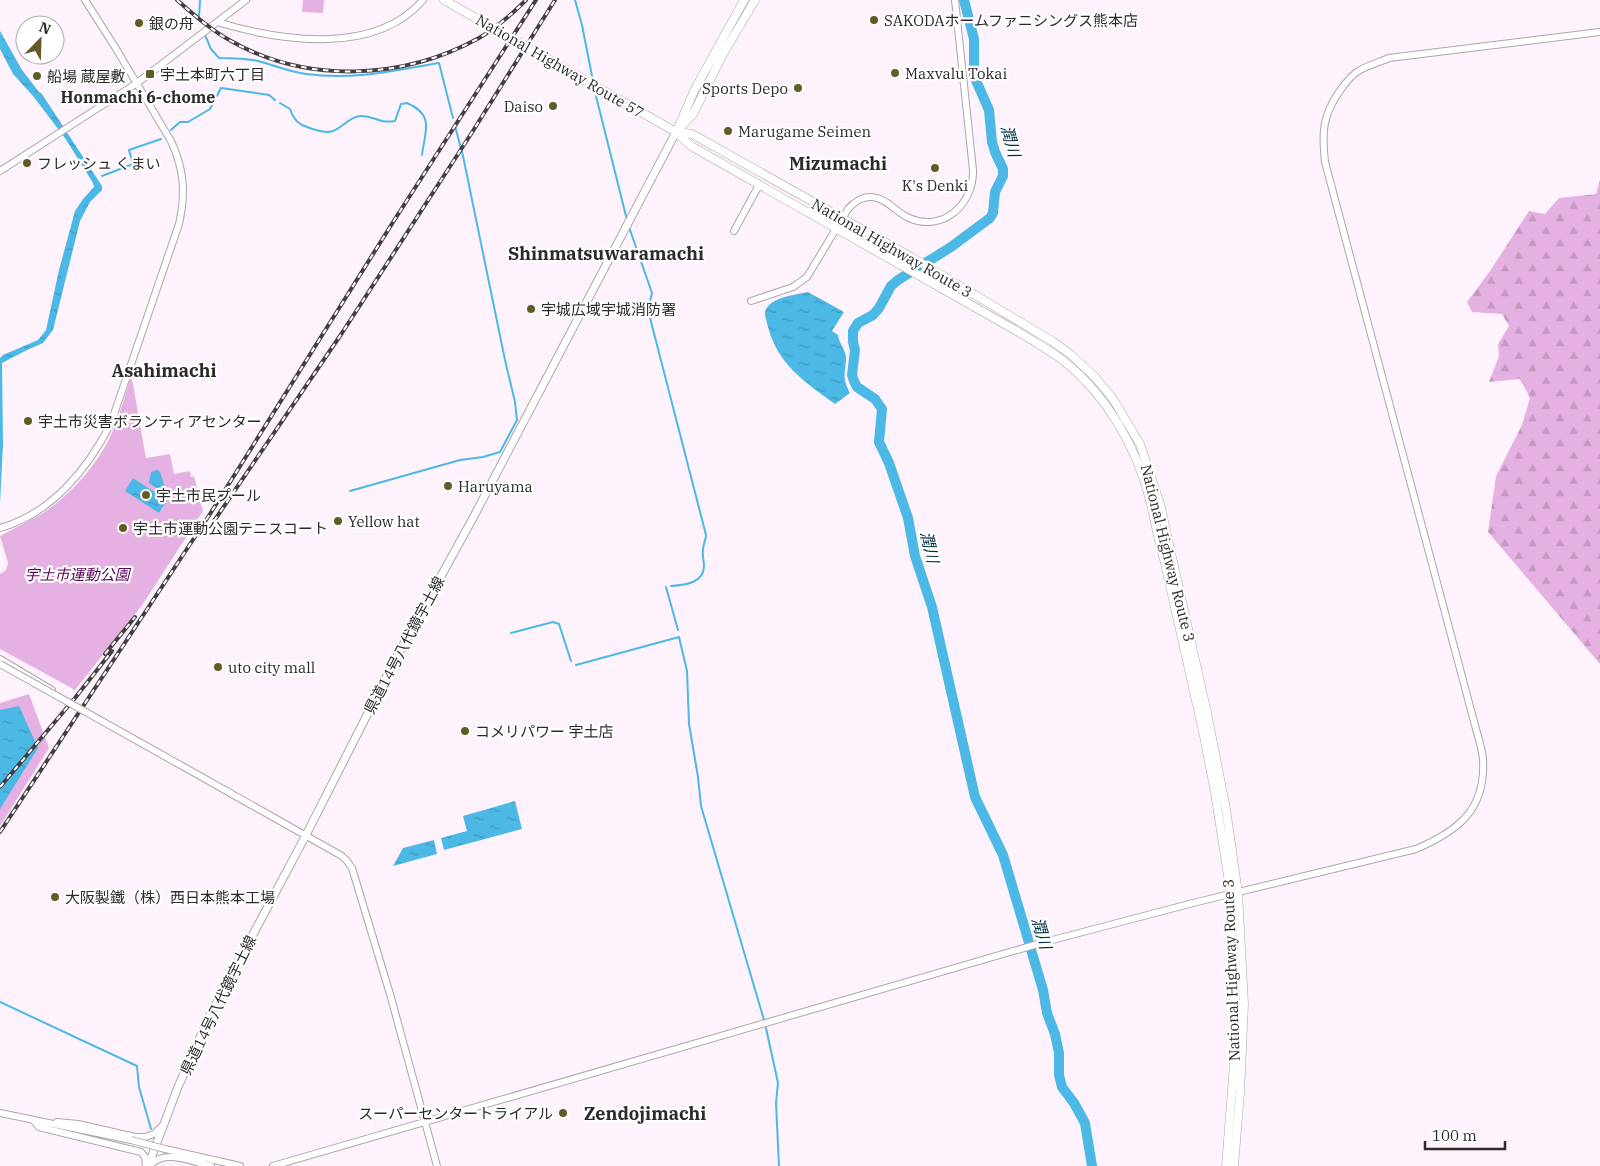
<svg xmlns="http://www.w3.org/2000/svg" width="1600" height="1166" viewBox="0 0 1600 1166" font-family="'IBM Plex Serif','Noto Sans JP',serif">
  <defs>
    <pattern id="forest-firs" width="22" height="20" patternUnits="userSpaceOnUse" patternTransform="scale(1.25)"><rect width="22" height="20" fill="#e5b1e2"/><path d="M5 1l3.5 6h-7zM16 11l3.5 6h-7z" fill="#c598c2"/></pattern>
    <pattern id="water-ripples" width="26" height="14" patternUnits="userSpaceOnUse" patternTransform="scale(1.25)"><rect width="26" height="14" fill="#4bb8e5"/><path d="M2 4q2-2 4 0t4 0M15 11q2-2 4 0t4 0" fill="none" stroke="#3f96ba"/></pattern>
  </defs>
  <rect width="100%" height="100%" fill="#fef3fd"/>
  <path fill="url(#forest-firs)" d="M1600 180V664L1488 532 1496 476 1522 425 1530 398 1520 379 1489 382 1499 356 1498 344 1509 326 1502 314 1472 312 1467 302 1490 271 1529 211 1545 214 1559 198 1596 194Z"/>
  <path fill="#e5b1e2" d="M303 0H324L323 13 302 12Z
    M132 379 146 458 170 454 174 474 190 471 191 477 194 476 203 511 143 604 75 690 0 649V574L6 570 8 563 0 536C12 529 26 523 38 516 65 500 90 473 106 445 117 425 123 402 130 380Z
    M29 694 49 748 0 826V703Z"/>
  <path fill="url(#water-ripples)" d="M0 31 22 70 39 92 42 94 102 186V190L90 202 80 221 53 330 43 343 27 350 2 363 3 445 0 503V358L3 355 38 340 46 330 59 270 75 211 83 199 94 187 93 183 65 138 33 96 13 74 0 49Z
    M808 292 844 312 832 331 838 335C839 343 846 351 846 357 846 374 841 376 850 393L835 404C805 382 778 365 768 327 767 322 763 314 766 309 774 296 796 295 808 292Z
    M157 470 160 472 166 491 163 492 149 483 151 472Z
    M133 478 167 500 159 513 125 491Z
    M19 706 38 748 0 809V710Z
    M515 801 522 829 444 850 441 838 467 831 463 816Z
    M434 840 437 854 393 866 403 848Z"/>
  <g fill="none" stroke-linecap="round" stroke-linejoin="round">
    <path stroke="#4bb8e5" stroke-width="2" d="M575 0 582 25 593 81
      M199 17 200 0
      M205 35 211 49 219 58C232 58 245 58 258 61 274 65 289 72 306 74 354 80 392 71 439 63L453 118
      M594 88 627 220
      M280 103 290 109C292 115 296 122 302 125 309 128 325 134 333 131 342 128 349 117 360 116 374 115 378 124 395 121L401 104 407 103C435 115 425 131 422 155
      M171 130 180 122H188L210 109 221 88 269 95 275 100
      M102 176 133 164 129 150 161 139
      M629 227 652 293 648 310 706 535C706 540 703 544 703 550 702 555 704 561 704 566 704 583 685 585 671 586
      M350 491 460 460 483 457 500 452 517 420 515 402 505 360 463 156 455 126
      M666 587 678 630
      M511 633 553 622 559 624 571 661
      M576 665 679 637 687 671 689 724 698 777 701 806 764 1020
      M0 1002 137 1066 139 1087 151 1129
      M766 1028 778 1083 776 1103 779 1166"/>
    <path stroke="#4bb8e5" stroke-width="10" d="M964 0 974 39V76L989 110 992 142 995 152 1003 169V176L995 192 993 213 990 218 951 247 898 280 891 286 879 308 873 315 858 323 853 331V342L855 350 852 375 854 381 857 387 875 399 882 409 879 442 889 463 908 518 915 556 932 607 975 797 1003 855 1043 990 1047 1013 1055 1034 1059 1053V1075L1062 1087 1074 1103 1085 1123 1092 1166"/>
    <defs>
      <path id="secondary" d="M217 22C280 41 375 56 423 0
        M0 171 137 83 246 0
        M734 231 759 185
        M751 301 793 287 807 277 848 209C855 201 862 196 872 197 886 198 896 212 909 218 943 233 974 204 973 170L955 0
        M0 528C51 514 88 469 111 423L179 224C186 193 184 169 171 141L115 47 85 0
        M0 659 52 690
        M184 767 342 856 347 861 352 868 390 994 437 1166
        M0 1113 131 1140
        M33 1120 39 1127 141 1152 145 1157 146 1166
        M57 1122 78 1124 135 1137H145L154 1134 163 1125
        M165 1149 240 1166
        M150 1166C163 1148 193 1162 211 1166
        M273 1166 1041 943 1193 903 1416 849C1458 831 1486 810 1483 759 1482 749 1479 739 1476 729L1325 162C1322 133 1322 117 1339 92 1345 83 1351 75 1360 70 1369 65 1380 62 1389 58L1600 32"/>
      <path id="primary" d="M148 1166 178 1087 209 1017 306 835 396 658 473 518 676 132"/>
      <path id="highway" d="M444 0 481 21
        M532 50 676 132 691 146 1022 334C1036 343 1051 351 1064 361 1107 396 1136 446 1150 500 1155 520 1158 540 1164 559L1204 736 1215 793 1231 895 1235 1051 1226 1166
        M678 128 695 89 744 0
        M676 132 692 134 701 139 913 258 1052 341 1070 354 1095 377 1113 399 1140 444 1160 504 1207 713 1226 809 1238 893 1244 1004 1240 1093 1234 1166
        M676 132 693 114 722 56 755 0"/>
    </defs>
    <use href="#secondary" stroke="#aea4ad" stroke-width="8"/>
    <use href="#primary" stroke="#aea4ad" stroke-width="9"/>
    <use href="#highway" stroke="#aea4ad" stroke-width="9"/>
    <use href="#secondary" stroke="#fff" stroke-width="6"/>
    <use href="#primary" stroke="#fff" stroke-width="7"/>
    <use href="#highway" stroke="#fff" stroke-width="8"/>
    <defs>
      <path id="rail" d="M177 0C194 15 211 30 231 41 307 84 403 80 479 38 496 28 512 14 526 0
        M214 521 342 333 471 134 555 0
        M105 654 135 617
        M0 787 75 698 112 651
        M0 832 210 514 395 219 536 0"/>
    </defs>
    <use href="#rail" stroke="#423e42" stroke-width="4"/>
    <use href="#rail" stroke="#fff" stroke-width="2" stroke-dasharray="5.5" stroke-linecap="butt"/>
    <defs>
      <path id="secondary-bridge" d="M0 664 184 767
        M131 1140 165 1149"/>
      <path id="highway-bridge" d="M481 21 532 50"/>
    </defs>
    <use href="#secondary-bridge" stroke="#aea4ad" stroke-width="8" stroke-linecap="butt"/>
    <use href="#highway-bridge" stroke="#aea4ad" stroke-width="9" stroke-linecap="butt"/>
    <use href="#secondary-bridge" stroke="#fff" stroke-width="6"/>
    <use href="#highway-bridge" stroke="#fff" stroke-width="8"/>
  </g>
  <g fill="#625b27" stroke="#fff" stroke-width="2">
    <circle cx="874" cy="20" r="5"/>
    <circle cx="139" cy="23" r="5"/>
    <circle cx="895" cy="73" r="5"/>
    <rect x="145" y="69" width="10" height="10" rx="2.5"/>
    <circle cx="37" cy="76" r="5"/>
    <circle cx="798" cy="88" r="5"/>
    <circle cx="553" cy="106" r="5"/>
    <circle cx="728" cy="131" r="5"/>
    <circle cx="27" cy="163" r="5"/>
    <circle cx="935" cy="168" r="5"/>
    <circle cx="531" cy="309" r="5"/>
    <circle cx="28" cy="421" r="5"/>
    <circle cx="448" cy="486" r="5"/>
    <circle cx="146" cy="495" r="5"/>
    <circle cx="338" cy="521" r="5"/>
    <circle cx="123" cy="528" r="5"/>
    <circle cx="218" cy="667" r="5"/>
    <circle cx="465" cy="731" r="5"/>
    <circle cx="55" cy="897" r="5"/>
    <circle cx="563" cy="1113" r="5"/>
  </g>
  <g text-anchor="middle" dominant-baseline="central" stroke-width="4.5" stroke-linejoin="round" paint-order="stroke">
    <g font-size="15" fill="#2d292d" stroke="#fff" text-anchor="start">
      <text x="884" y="20">SAKODAホームファニシングス熊本店</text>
      <text x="149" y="23">銀の舟</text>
      <text x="905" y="73">Maxvalu Tokai</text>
      <text x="160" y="74">宇土本町六丁目</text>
      <text x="47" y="76">船場 蔵屋敷</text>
      <text x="788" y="88" text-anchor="end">Sports Depo</text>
      <text x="543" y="106" text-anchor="end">Daiso</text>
      <text x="738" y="131">Marugame Seimen</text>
      <text x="37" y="163">フレッシュ くまい</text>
      <text x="935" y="185" text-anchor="middle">K's Denki</text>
      <text x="541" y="309">宇城広域宇城消防署</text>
      <text x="38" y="421">宇土市災害ボランティアセンター</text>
      <text x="458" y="486">Haruyama</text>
      <text x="156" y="495">宇土市民プール</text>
      <text x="348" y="521">Yellow hat</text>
      <text x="133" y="528">宇土市運動公園テニスコート</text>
      <text x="228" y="667">uto city mall</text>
      <text x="475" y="731">コメリパワー 宇土店</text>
      <text x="65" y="897">大阪製鐵（株）西日本熊本工場</text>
      <text x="553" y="1113" text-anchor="end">スーパーセンタートライアル</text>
    </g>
    <g font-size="15" fill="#2d292d" stroke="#fff">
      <text transform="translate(560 66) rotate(30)">National Highway Route 57</text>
      <text transform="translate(892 248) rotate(30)">National Highway Route 3</text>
      <text transform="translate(1168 553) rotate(76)">National Highway Route 3</text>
      <text transform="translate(404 645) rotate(-62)">県道14号八代鏡宇土線</text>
      <text transform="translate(1231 970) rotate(-92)">National Highway Route 3</text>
      <text transform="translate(218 1005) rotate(-64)">県道14号八代鏡宇土線</text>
    </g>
    <g font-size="15" font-style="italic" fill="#580259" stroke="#fff">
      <text x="77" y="574">宇土市運動公園</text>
    </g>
    <g font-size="16" font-weight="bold" fill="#2d292d" stroke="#fff">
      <text x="138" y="97">Honmachi 6-chome</text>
    </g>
    <g font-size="16" font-style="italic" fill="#003042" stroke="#fff">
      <text transform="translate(1011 141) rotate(75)">潤川</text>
      <text transform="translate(930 547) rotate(77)">潤川</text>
      <text transform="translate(1042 933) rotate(74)">潤川</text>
    </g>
    <g font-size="18" font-weight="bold" fill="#2d292d" stroke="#fff">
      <text x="838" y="163">Mizumachi</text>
      <text x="606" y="253">Shinmatsuwaramachi</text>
      <text x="164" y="370">Asahimachi</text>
      <text x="645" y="1113">Zendojimachi</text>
    </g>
  </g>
  <g transform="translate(40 40) rotate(23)"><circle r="24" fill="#ffffff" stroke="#aba9ab"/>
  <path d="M0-4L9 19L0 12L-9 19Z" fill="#625b27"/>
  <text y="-8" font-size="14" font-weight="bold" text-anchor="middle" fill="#2d292d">N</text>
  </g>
  <path d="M1425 1141v8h80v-8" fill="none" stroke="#2d292d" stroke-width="2.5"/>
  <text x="1432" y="1141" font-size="15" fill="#2d292d" stroke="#ffffff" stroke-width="4" paint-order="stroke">100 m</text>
</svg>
